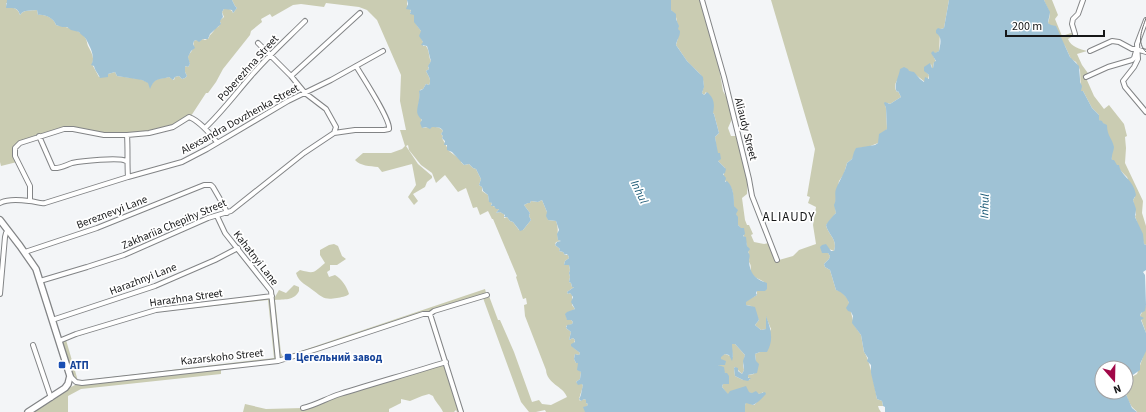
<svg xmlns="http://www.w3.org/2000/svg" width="1146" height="412" viewBox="0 0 1146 412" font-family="'Source Sans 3',sans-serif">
  <rect width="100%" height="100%" fill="#f3f5f7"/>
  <path fill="#caccb2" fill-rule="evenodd" d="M0 0H7V3H6L7 7C13 7 18 8 20 15 24 9 31 11 37 10L38 15C45 14 54 18 56 25 65 27 81 29 86 39 87 41 87 44 88 46 91 52 95 57 92 64L99 77 108 76V74L115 72 117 76 140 79 152 84C156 77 162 79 169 77L172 79 174 80 175 77 179 76 182 79 185 78 187 76 185 72V67L186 66 188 67 190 64C185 54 191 55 193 48 194 45 193 43 194 41L196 40 199 41 203 39 205 40 209 38C209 34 214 33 215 28L218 27 221 23 219 21 224 17 222 12 224 9H229L232 11 233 13 237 8 235 6 232 0H407V5L411 11 410 13 414 14 416 24 421 31V38L423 42V46H426C430 51 428 56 431 61L428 67 429 69 426 71C428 76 432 79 429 85L426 84 423 89 420 90C420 98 418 105 418 113 418 115 420 116 421 118 422 121 422 125 422 128 429 127 439 125 443 131L441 134 443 136 442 138 449 151 461 160V162L464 165 469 164 473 168 476 169 481 179 479 185 482 187V191L488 195 489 201 492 203 491 205 499 209 496 213 500 212 504 214V218L507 217 510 221 513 222 519 230H523L531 220 529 216 530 213 524 205 528 203H530L531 201 538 202 542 200 547 212 548 220 556 221C559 229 557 232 558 240L561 241 556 242 555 245 560 249 559 251 563 252 565 255H568L569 258 565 261 564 265H569L570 270 569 273 570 277 569 282 571 283 572 287H574L567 292 568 294 570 293 572 295V305L575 309 566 314 567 319 571 320 573 322 572 324 566 326V328L571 332 569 340 573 338 575 340 573 347 580 353 579 355 575 354 574 359 576 363H578V369L581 372 580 379 576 382 578 384H582L583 386 579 399 580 401 584 399 586 400V403L588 404 585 412H546L545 410 536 412H529L521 402 483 298 489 296 498 320H500L514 352 532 402 539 400 542 404 551 405 567 397C563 386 547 384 546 370L525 316 524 305 527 304 526 298 523 299 516 277 517 276 493 219H492L488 211 480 215 477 207 473 208 466 188 458 192 445 175 436 183 432 173 421 165 409 150 408 145 406 146 418 164 432 176V178L427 182 425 187 413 194 418 201 414 205 408 197 416 185 412 164 382 172 378 167C370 166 360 166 355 160L363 153H391L402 149 405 146 400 130H406L400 101 401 75 377 20 367 10 359 7 326 3 324 7 301 4 293 5 272 17 270 14 261 19 262 22 251 31 250 35 223 69 216 82 208 93H206L191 116 172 126 142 133 110 134 70 128 16 145 17 162 1 166 0 162Z
    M671 0H700L719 68 723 91 728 100 732 119 728 128 731 136H736L748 178 747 194 742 198 745 220 747 225H749L753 234 751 235 754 242 764 244 769 243 779 260 793 256 799 250 816 244 813 225 816 207 808 203 810 197 807 196 815 149 771 0H949L944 28 941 29C939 36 940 44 939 51L933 55 936 62H934L933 68H932L931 64 926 72 929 75 928 79 925 82 916 75 899 77C896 82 893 86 897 92L898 91 901 97 890 104 888 103 885 105 886 108 887 129 878 143 868 147 859 148 852 159 847 163 844 174 839 181 838 187 835 206 836 213 826 225C828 235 838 239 834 251L829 249 825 253H828L830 256 829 259 824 264 825 267 830 270 836 290 841 291 848 299 854 325 861 335 864 352C869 357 876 391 877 399L882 401 883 406H878L879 409 881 412H745V405L746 402 754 405 763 396V392L761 394C754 394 743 391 734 390L728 395 722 387 723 384H729L725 373 718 365 721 359V356L725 354 733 357 732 352V344H735L745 355 743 365 744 370 742 374 735 367 734 368 735 376 743 380H750L748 377V375L754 374 756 361 755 354 760 352 771 329 766 317V329L761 330 755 325 759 320 751 306 746 305V301L757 295V291H762L764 282C760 279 753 278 751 272 750 268 752 266 749 262 750 253 744 231 738 225 738 217 735 213 734 206 733 201 734 195 732 190 729 180 721 184 725 168L718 161 715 137 719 133 714 114 713 113 710 97 706 92 704 95 702 93C708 75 696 72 687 61 683 56 680 50 676 45L678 38V27L676 17 671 10Z
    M1044 0H1052L1058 15 1055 19 1062 36 1074 32 1075 35 1068 39C1071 47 1080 49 1087 51L1077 54 1082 65 1090 76 1086 78 1094 96 1104 109 1109 105 1124 124 1127 136 1125 137 1126 148 1125 163 1143 201 1142 213 1146 226V245L1144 244 1135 216 1136 215 1133 200 1135 197 1127 177 1120 170 1112 160 1106 133 1107 127 1099 120V115L1092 108 1083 91H1081L1080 70 1076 62 1071 59 1065 46 1048 23C1052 11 1047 9 1044 0Z
    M334 244 338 246 342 256 346 259 337 265H330V270L327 272 329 277 335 275C342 279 347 287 349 294 346 297 341 297 337 298 325 300 323 298 314 291 307 285 299 283 296 273L300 270C315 274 313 273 325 263L320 255V250L329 245Z
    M238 247 273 290 275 297 279 290 286 293 294 285 299 287V291C294 301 284 299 275 300L281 353 283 357 485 289 486 293 430 311 422 312 316 348 281 359 280 357 273 292Z
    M270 298 276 359 79 382 73 378 62 341 153 311ZM268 300 274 358 78 381 66 340 150 313Z
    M1146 305V333L1140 316Z
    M1145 351H1146V412H1137C1136 410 1134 409 1133 408 1131 406 1129 402 1128 400 1124 389 1125 380 1137 374Z
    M443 363 445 364 460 412H457L456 410 454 412H443C440 405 435 402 433 396L429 394 422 396 410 401 401 399V403L389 409V412H243L245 404 266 409 303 408Z
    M221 369V374L81 389 68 396V412H31L69 388 77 384Z"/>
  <path fill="#9fc2d5" d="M7 0H232L235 6 237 8 233 13 232 10 224 9 222 12 223 17 220 21 221 24 210 34 208 39H203L199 42 196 40 194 41 193 44 195 48 191 51 188 57 190 64 188 67 186 66 185 67V72L187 76 185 78 182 79 179 76 175 77 173 80 169 77C159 80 155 77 150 89L148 83 142 80 117 76 115 72 108 74V77L100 78C98 73 95 71 94 66L91 65C96 57 90 47 86 39 84 36 81 35 79 32L71 30 67 27H62L56 25C54 18 44 14 38 15L37 10C31 11 24 9 20 15 18 7 13 8 6 8Z
    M407 0H671V10L676 14V19L679 26 678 29 680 31C680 37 677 39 676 45L687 61 703 77 704 87 702 93 704 95 707 92C714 98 715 104 713 113L714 114 719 133 715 137 718 153H720L721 159 718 161 726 169 725 173 723 174 726 178 725 182 727 181C734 187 734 199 734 206L738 210 736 214 738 217V225L741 228H744L745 234 743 236 746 237 747 246 750 249 748 252C751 256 749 257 749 261 750 274 755 279 767 283V289L765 291H757L756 293 757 295 746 302V305L755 307 759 320 755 325 761 330 766 329V316C771 329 774 340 767 352H760L755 354 756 361 759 364 757 373 748 375V378H751L748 381 743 380 735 376 734 368 735 367 738 368V371L742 374 744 370 743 361 745 355 735 344H732C732 350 734 356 732 361L729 355 725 354 721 357V359L726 361 725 365H718L724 367 725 373H727L729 376V384H723L722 387 728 394 730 391 746 386 749 392 752 393 756 391 759 394 765 392 766 394C762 398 758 403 753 405L746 403 745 405V412H585L583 407 587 406 588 404 586 403V400L584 399 581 401 579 399C582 395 581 390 583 386L582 384 578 385 576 382 580 379 581 372 577 370 578 363H576L574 359 575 354 579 355 580 353 571 346V344L575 342V340L573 338 569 340 571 332 566 328 567 325 572 324 573 322 571 320H567L565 314 567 312 575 309 571 302 573 297 570 293 568 294 567 292 574 287H572L571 283 569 282 570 277 569 273 570 270 569 265H564L565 261 569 258 568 255 566 254 565 255 563 252 559 251 560 249 555 245 557 242 561 241 558 240 557 234 559 230 556 221 548 220 546 216 547 212 542 200 538 202 531 201 530 203H528L524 205 530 213 529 216 531 220 523 230 520 231 513 222 510 221 507 217H504L505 215 500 212 496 213 499 209H496L494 206H491L492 203 489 202 488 195 483 191 482 187 479 185 481 179 476 169 473 168 469 164 464 165 452 152 447 150V145H444L445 141 442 138 443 136 441 134 443 131C441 126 436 128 432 127L430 129 426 127 422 128 420 123 422 120C421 119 419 117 418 115 415 110 421 99 419 91L423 89 426 84 429 85C432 79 428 76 426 71L429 69 428 66 431 61C429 56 429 51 427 46L421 45 423 42 419 36 421 31 414 22V15L410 14 411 10 406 9 408 4Z
    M949 0H1044L1050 12 1048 23 1051 25 1056 26 1070 57 1079 66 1080 79V82L1082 86 1081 91H1083L1092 108 1099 115V120L1102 121 1103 123 1107 125C1107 136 1112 138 1114 147 1114 151 1111 155 1112 160H1114L1117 165H1119C1121 177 1133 178 1136 195L1133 200 1136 209 1135 217 1143 234 1144 244 1146 245V270L1143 272 1145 275 1146 305 1145 311 1141 313 1140 316 1144 318 1141 320 1146 333V351L1140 364V370L1130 377 1131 380 1126 383V368H1102V392H1125L1132 408 1137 412H885V407L883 406 882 401 877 399 871 373V365L867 361 868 358 864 352 861 335 852 323 853 316 851 312 848 311 846 308 849 303C847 297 842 292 836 290L830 270 825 267 824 264 829 259 830 256 828 253H822L820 247 822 245 826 244 831 251H834C838 239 828 235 826 225 829 220 832 217 836 213L834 205C837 199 834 194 836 189 840 179 845 173 847 163L852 159 854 152 856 148 875 145 878 143 879 134 887 129 886 108 884 103 885 102 890 104 901 97 898 91 897 92C893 85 899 77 900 69L904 67 908 69 909 71 914 72 920 79 924 82 925 77 929 79V75L924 71V67L930 63 932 68H933L934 62 936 61 931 53 933 51 935 53 939 51C940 45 943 37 936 33V30L938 28 941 29 944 28Z"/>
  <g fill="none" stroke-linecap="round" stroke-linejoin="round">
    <defs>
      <path id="street" d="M702 0 724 77 749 179 752 196 777 260
        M1146 20 1137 44 1138 59 1134 67 1123 81 1125 87 1146 112
        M1075 34 1072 24 1073 19 1078 14 1083 0
        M258 43 291 76 305 93 326 109 336 127 334 133
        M1090 51 1112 41 1119 42 1132 49H1136L1146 52
        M291 76 360 13
        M1086 77 1108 67 1132 60 1134 58 1136 51
        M205 128C222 112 236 93 251 76 268 56 287 39 305 21
        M127 135C128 150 127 163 128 177
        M39 136 53 168C60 169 66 165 72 163 81 161 120 157 126 161
        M30 201V186L15 156V148L20 143 64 129H73L104 135H127L149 133 173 127 189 117C200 121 210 134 217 142
        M0 203C7 199 21 200 29 201 35 201 39 204 45 203L128 177 182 162 207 149 288 101 331 80 383 51
        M217 216 225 233 271 291 278 361
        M25 252 97 228 204 185H211L213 187 224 206 227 213
        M40 281 87 267 124 255 208 218 231 211 304 153 334 133 355 130H384L389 129C391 120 362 76 356 66
        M0 294 5 237 6 233 8 231
        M430 314 461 412
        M52 320 155 286 215 260 238 248
        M59 341 76 334 156 310 272 296
        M33 345 51 398
        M70 376 76 382 82 383 278 361 317 349 423 314H430L434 311 487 295
        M303 408C316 405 327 398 340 394 375 383 411 373 446 362"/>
      <path id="secondary" d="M0 220 20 246 36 269 70 376 68 384 65 388 28 412"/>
    </defs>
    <use href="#street" stroke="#828486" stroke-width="6"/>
    <use href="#secondary" stroke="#828486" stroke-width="8"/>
    <use href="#street" stroke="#fff" stroke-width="4"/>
    <use href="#secondary" stroke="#fff" stroke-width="5.5"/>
    <path stroke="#6c6d6e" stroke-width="1" d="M1146 18C1142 30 1136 42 1146 52"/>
  </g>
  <g fill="#1a4fb4" stroke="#fff" stroke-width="1.5">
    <rect x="284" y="353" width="8" height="8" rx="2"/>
    <rect x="58" y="361" width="8" height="8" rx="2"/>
  </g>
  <g text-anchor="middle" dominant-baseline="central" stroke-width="3.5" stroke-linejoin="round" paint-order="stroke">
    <g font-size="11" fill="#161718" stroke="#fff">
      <text transform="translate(248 68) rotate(-48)">Poberezhna Street</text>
      <text transform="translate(240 119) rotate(-29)">Alexsandra Dovzhenka Street</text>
      <text transform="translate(746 129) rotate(76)">Aliaudy Street</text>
      <text transform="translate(112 212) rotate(-21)">Bereznevyi Lane</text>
      <text transform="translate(174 224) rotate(-23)">Zakhariia Chepihy Street</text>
      <text transform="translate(256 258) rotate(52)">Kahatnyi Lane</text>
      <text transform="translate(143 279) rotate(-21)">Harazhnyi Lane</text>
      <text transform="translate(186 298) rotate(-8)">Harazhna Street</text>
      <text transform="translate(222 357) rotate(-6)">Kazarskoho Street</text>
    </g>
    <g font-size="11" font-weight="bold" fill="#164399" stroke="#fff" text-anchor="start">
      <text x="296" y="357">Цегельний завод</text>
      <text x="70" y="365">АТП</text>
    </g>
    <g font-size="12" font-style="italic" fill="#1d5b77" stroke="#fff">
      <text transform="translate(639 192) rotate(64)">Inhul</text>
      <text transform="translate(985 206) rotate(-89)">Inhul</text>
    </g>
    <g font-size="13" letter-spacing="1" fill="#161718" stroke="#fff">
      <text x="789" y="217">ALIAUDY</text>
    </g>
  </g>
  <g transform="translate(1114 380) rotate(160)"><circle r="19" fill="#ffffff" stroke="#a2a2a3"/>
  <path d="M0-3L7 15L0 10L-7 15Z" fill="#a10848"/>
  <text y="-6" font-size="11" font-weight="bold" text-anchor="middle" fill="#161718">N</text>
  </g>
  <path d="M1006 30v6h98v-6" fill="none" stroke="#161718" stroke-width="2"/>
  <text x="1012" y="30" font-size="12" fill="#161718" stroke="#ffffff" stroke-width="3" paint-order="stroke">200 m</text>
</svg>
